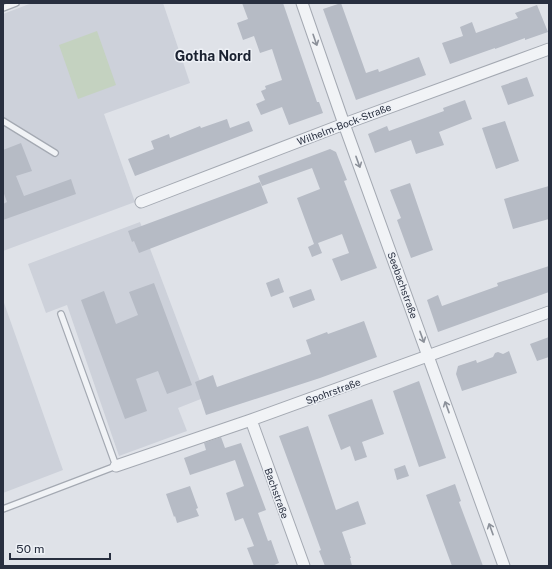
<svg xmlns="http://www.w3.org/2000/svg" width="552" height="569" viewBox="0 0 552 569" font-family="'Public Sans',sans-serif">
  <rect width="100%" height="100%" fill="#dfe2e8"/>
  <path fill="#cdd1da" d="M32 3H163L190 83 104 114 135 202 3 251V14Z
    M140 222 206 397 178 408 187 431 119 456 67 305 46 313 28 264Z
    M3 300 63 470 3 493Z"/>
  <path fill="#c4d2c0" d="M97 31 116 85 78 99 59 45Z"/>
  <path fill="#b6bbc5" d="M242 3H283L317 102H319L323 113 289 125 282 107 261 115 256 104 265 100 261 91 266 89 265 86 282 80 272 49 260 53 254 36 243 40 237 23 248 19Z
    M341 3 366 73 378 69 379 72 419 57 426 75 356 100 323 9Z
    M537 5 548 32 525 40V38L495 49V48L450 64 442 43 463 36 460 27 472 22 476 33 518 18 515 13Z
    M527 77 534 96 508 105 501 86Z
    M465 100 472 119 439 132 444 145 416 154 411 140 375 153 368 134 387 126 389 131 444 111 443 108Z
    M227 119 230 128 249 121 253 131 135 176 128 159 154 149 151 141 169 134 170 138 200 126 201 128Z
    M505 121 519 161 496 169 482 128Z
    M21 143 32 171 16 176 24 196 71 179 76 194 3 220V204L7 202 3 191V150Z
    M330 149 336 152 347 180 344 181 377 268 341 281 332 259 349 253 342 234 318 243 322 253 312 257 308 247 314 244 297 198 320 189 312 168 262 186 258 176Z
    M260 182 268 203 139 253 134 241 132 242 128 231Z
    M410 183 433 250 411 258 397 220 401 218 390 190Z
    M549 186V219L513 229 504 199Z
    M549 266V292L438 332 427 300 438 295 442 306 498 286 497 283Z
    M279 278 284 292 271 297 266 283Z
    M154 283 192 385 167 394 158 371 136 379 147 411 125 419 81 300 104 291 116 324 138 315 129 292Z
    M311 289 315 300 293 308 289 297Z
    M364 321 377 357 320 378 206 415 195 382 213 375 217 387 311 354 306 340 327 332 328 334Z
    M549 337V357L537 361 530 344Z
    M509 351 517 373 462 391 456 374 458 366 476 360 477 363 493 357 495 353 498 352 503 354Z
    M419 381 446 458 419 467 393 391Z
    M372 399 384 434 362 442 367 457 355 461 350 446 341 450 328 415Z
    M308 426 336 510 358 501 366 524 342 532 351 558H350L352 566H325L319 551 321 550 303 501 279 436Z
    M221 437 225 448 241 443 266 510 258 513 268 541 271 540 279 563 272 566H254L247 548 254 546 243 518 235 521 226 493 244 486 235 460 190 475 184 458 206 450 204 443Z
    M405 465 409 476 397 480 394 469Z
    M455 484 461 501 459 502 483 566H452L426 495Z
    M190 486 198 508 196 509 199 516 177 523 175 516 174 517 166 494Z"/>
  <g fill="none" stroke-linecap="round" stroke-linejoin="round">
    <defs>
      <path id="lane" d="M3 8 16 3
        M3 121 55 153
        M3 509 116 466 61 314"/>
      <path id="street" d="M302 3 344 124 504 566
        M141 202 344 124 549 49
        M251 420 304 566
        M116 466 251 420 549 312"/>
    </defs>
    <use href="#lane" stroke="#a4a9b2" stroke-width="8"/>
    <use href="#street" stroke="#a4a9b2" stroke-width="13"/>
    <use href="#lane" stroke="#f1f3f6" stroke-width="5.5"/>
    <use href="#street" stroke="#f1f3f6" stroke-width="11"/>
  </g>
  <defs><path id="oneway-shaft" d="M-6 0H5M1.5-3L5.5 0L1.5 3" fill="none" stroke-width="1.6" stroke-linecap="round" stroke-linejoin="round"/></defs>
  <g stroke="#8c919a">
    <use href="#oneway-shaft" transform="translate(315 40) rotate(71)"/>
    <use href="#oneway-shaft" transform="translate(358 162) rotate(70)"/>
    <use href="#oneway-shaft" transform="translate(422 337) rotate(70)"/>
    <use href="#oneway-shaft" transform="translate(447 407) rotate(-110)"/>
    <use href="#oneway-shaft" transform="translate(491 529) rotate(-110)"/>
  </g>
  <g text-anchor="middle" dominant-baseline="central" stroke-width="3" stroke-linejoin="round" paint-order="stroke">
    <g font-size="10" fill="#282f3f" stroke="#eef1f6">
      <text transform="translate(344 124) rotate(-21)">Wilhelm-Bock-Straße</text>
      <text transform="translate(403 285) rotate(70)">Seebachstraße</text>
      <text transform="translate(333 391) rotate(-20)">Spohrstraße</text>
      <text transform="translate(277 493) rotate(70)">Bachstraße</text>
    </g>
    <g font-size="14" font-weight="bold" fill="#1a2130" stroke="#eef1f6">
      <text x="213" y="56">Gotha Nord</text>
    </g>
  </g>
  <rect width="552" height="569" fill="none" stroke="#282f3f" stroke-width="8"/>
  <path d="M10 553v6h100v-6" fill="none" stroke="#282f3f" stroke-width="2"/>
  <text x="16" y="553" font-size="12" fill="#282f3f" stroke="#eef1f6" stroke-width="3" paint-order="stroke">50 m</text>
</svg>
